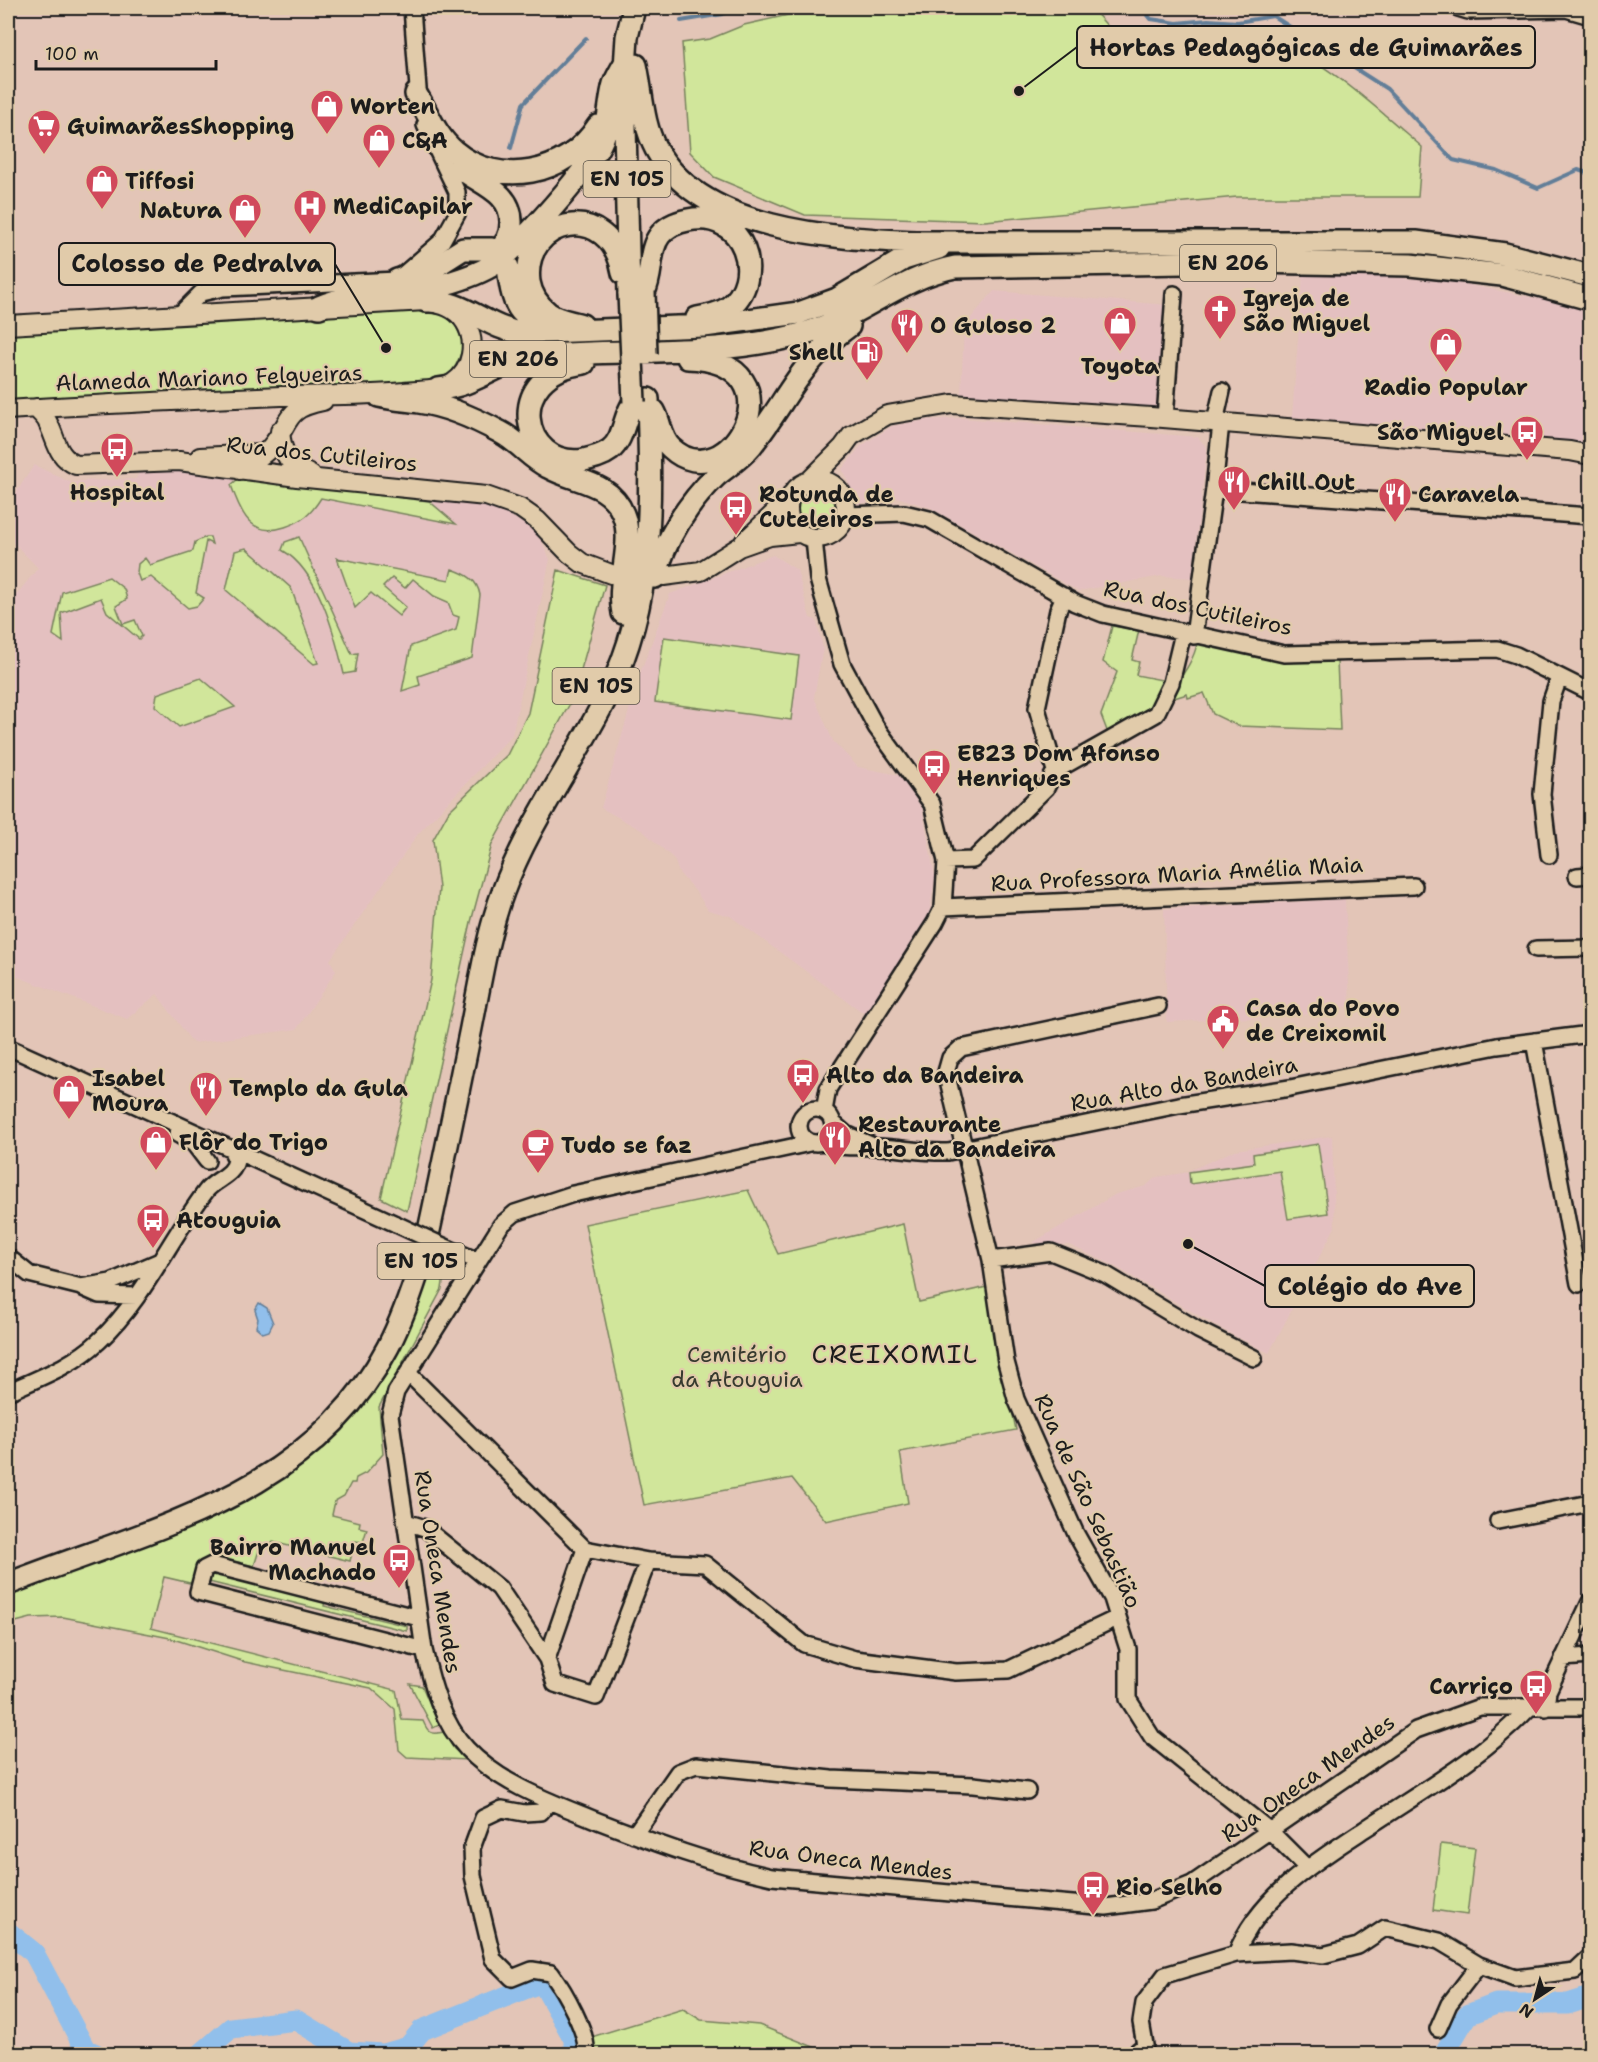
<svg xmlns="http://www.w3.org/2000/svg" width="1598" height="2062" viewBox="0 0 1598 2062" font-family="'Shantell Sans',sans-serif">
  <rect width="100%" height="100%" fill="#e3c5b7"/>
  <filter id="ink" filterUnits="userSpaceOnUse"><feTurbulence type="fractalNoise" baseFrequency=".0167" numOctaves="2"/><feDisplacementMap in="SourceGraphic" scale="12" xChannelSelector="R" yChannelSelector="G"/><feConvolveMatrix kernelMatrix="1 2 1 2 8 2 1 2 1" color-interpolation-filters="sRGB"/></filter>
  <g filter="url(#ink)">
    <path fill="#e4c0c0" d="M1303 274 1363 275 1455 282 1571 305 1590 312V445L1292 417Z
      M994 291 1169 305 1160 408 961 394 964 326Z
      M961 418 1198 437 1207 448 1192 578 1162 576 1078 591 931 508 897 497 858 504 842 469 861 446 892 426 926 420Z
      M34 465 72 483 80 481 136 479 140 470 200 471 489 504 536 530 550 559 512 735 418 834 330 960 336 971 297 1029 193 1043 157 994 127 1019 8 973V605L38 568 8 537V505Z
      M773 555 797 570 810 618 816 620 823 648 814 697 833 741 858 767 899 775 922 808 935 877 929 916 865 1014 730 916 708 910 697 893 679 873 674 859 643 831 601 808 639 676 670 594Z
      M1345 899 1350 1006 1295 1016 1167 1022 1164 909Z
      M1332 1136 1335 1227 1269 1353 1227 1332 1111 1264 1069 1245 1032 1243 1116 1194 1146 1186 1156 1177 1184 1173 1235 1150Z"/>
    <path fill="#d1e69b" stroke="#76815c" stroke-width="1.5" d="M819 8H1081L1093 10 1140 62C1174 50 1238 31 1274 41 1317 53 1387 117 1422 147L1418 197H1237L985 221 805 215 714 177 690 152 682 43 710 39 744 25Z
      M432 309 452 318 464 344C453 378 450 377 416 384L8 401V332Z
      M238 479 429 501 456 524 321 498C311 514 303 521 285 527 251 538 241 514 231 485Z
      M793 510a24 24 0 1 1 48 0a24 24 0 1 1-48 0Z
      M206 537H210L212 544 206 541 196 593 204 598 197 606 188 608 151 577 140 581 137 573 138 564 145 558 150 565 193 551 195 542Z
      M299 537 352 654 358 653 355 672 344 674C335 635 319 571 282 550L285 542Z
      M246 548 291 588 318 663 314 664 226 590 235 551Z
      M337 558 449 580 452 569C466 574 477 579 480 595L472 658 418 676 420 685 402 691 411 646 456 630 459 617 453 615 448 602 434 596 413 579 405 588 392 578 383 587 406 607 399 616 371 593 355 608Z
      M558 570 605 585 573 698 492 844 471 922 407 1211 381 1198 431 980 439 888 433 840 449 811 507 755 528 713Z
      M109 577 124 589 127 599 116 606 123 624 135 620 142 636 139 639 107 612 101 598 61 613 63 642 53 635 62 592Z
      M1112 626 1139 630 1132 660 1139 662 1136 675 1167 681 1153 711 1109 736 1101 715 1117 672 1103 662Z
      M664 637 799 656 791 720 655 702Z
      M1197 643 1287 661H1337L1340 730 1238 726 1213 714 1204 693 1188 698 1187 694 1165 701C1176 683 1194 663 1197 643Z
      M201 678 235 707 179 727 155 706 157 694Z
      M1318 1144 1328 1213 1288 1219 1280 1171 1190 1184 1189 1172 1254 1163 1253 1154Z
      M748 1190 778 1254 903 1224 919 1302 987 1287 1016 1430 900 1452 908 1503 826 1521 792 1478 644 1505 585 1224Z
      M431 1255 446 1262 442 1289 379 1407 383 1454 366 1473 356 1478 355 1483H351L344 1496 335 1501 332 1515 360 1522 359 1527 367 1529 363 1542 355 1541 350 1561 273 1542 267 1548 260 1547 254 1566 213 1556 200 1561 194 1584 164 1577 151 1628 396 1690 402 1720 423 1721C428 1733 431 1735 444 1732L454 1749 467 1760 407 1757 399 1750 395 1709 371 1688 245 1662 170 1638 63 1617 31 1618 8 1624V1592L327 1440Z
      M211 1571 325 1599 324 1606 407 1626V1631L205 1581Z
      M410 1684 422 1686 439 1725 433 1728Z
      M1441 1844 1475 1848 1467 1915 1433 1910Z
      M683 2009 701 2020 759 2025 831 2054H590L588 2038Z"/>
    <path fill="#91bfeb" stroke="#627e98" stroke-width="1.5" d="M259 1303 267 1308 273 1323 269 1331 263 1333 256 1327 258 1319 255 1310Z"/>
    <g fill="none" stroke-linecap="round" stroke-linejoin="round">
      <path stroke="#627e98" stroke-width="4" d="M1142 8 1151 19 1177 23 1208 20 1238 22 1273 16 1387 89 1453 160 1496 170 1538 188 1578 170 1590 174
        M681 21 723 14 731 8
        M511 148 523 104 586 38"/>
      <path stroke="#91bfeb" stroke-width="21" d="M8 1932 34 1953 85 2049 96 2054
        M201 2054 231 2028 296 2020 349 2052 384 2054 408 2047 422 2030 542 1982 574 2039V2054
        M1444 2054 1467 2015 1496 2004H1568L1590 1997"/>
      <defs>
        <path id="minor" d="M412 8 419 102
          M1458 8 1468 11 1566 9 1590 16
          M179 315 201 293 223 288 397 280 442 241 457 214V192L425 125
          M1165 418 1174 294
          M1214 489 1590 516
          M846 515 904 513 929 519 1075 603 1103 614 1284 654 1497 649 1516 655 1590 692
          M814 539 818 579 842 664 876 727 932 804 946 861 943 907 935 923 828 1089 824 1111
          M1194 636 1214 489 1221 423 1217 413 1222 391
          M1055 771 1037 708 1058 610 1064 596
          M1549 855 1542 794 1551 701 1559 678
          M946 861 973 860 1046 788 1055 771 1156 714 1171 683 1183 633
          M1577 876 1590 875
          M943 907 1414 886
          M1536 949 1590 948
          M1158 1006 961 1048 950 1058 946 1072 991 1260 1006 1362 1016 1399 1076 1534 1112 1598 1128 1649V1699L1152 1737 1270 1831 1306 1867
          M1534 1041 1579 1284
          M8 1047 396 1224
          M799 1126a17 17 0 1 1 34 0a17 17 0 1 1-34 0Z
          M832 1122 846 1134 871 1145
          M177 1134 194 1144 207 1161
          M822 1142C844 1149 856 1146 878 1147 902 1148 924 1153 948 1152L1179 1105 1290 1088 1497 1046 1590 1034
          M810 1143 573 1194 515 1213 501 1225 396 1392 390 1415 424 1650C432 1684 442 1723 467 1749 501 1785 554 1803 598 1821 655 1843 712 1864 772 1877L1106 1907 1151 1901 1192 1884 1416 1730 1480 1707H1583L1590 1704
          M450 1249 478 1261
          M8 1257 29 1274 81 1287 99 1295 137 1296
          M991 1260 1051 1252 1105 1274 1198 1330 1254 1358
          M81 1287 111 1282 160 1261
          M408 1373 585 1549 648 1561 705 1564 804 1644 855 1659 956 1672 1008 1670 1117 1618
          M8 1392C39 1378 74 1365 99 1341 144 1299 169 1240 206 1191 215 1179 234 1176 236 1160L231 1149
          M1498 1521 1590 1503
          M406 1522 425 1528 499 1588 547 1659 555 1684 596 1697 648 1561
          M419 1618 212 1565 204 1569 198 1592 424 1650
          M1563 1658 1590 1656
          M547 1659 585 1549
          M1546 1708 1548 1691 1590 1602
          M549 1802 541 1812 524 1813 502 1809 483 1818 472 1848 473 1876 493 1959 512 1978 532 1970 551 1973C564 1990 589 2034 586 2054
          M634 1835 678 1772 696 1765 831 1779 973 1785 1027 1791
          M1236 1954C1258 1897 1316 1861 1365 1829 1422 1791 1483 1757 1530 1707
          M1438 2029 1449 2004 1479 1965
          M1134 2054 1145 2045 1141 2022 1144 2003 1165 1975 1236 1954 1291 1951 1323 1955 1358 1946 1385 1928 1439 1941 1479 1965 1515 1978 1575 1971 1590 1957"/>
        <path id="major" d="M8 325 426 301C441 304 456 307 465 322 477 341 473 370 453 383 439 392 420 390 404 392 363 396 323 395 281 396 190 400 99 404 8 410
          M36 408C40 413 46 417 48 423 57 440 56 456 76 465L179 461 297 477 486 496 520 508 537 520 569 553 582 563 611 574
          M280 431C282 455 289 465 311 475
          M200 457 262 454
          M240 470C249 463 263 456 270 448 292 423 282 409 323 401
          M788 509a29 29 0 1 1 58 0a29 29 0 1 1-58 0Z
          M810 480 843 447 851 436 887 415 952 404 1151 417 1570 451 1590 455
          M744 542 789 499
          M664 576 701 571 739 547 770 536 799 533"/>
        <path id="highway" d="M636 65C642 92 642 123 656 149 701 231 832 238 915 242H1416L1505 254 1590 276
          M416 94C428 113 436 136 454 151 499 189 567 175 598 126
          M459 167C479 184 512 191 511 223 511 236 506 244 497 252
          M508 267C512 299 516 326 557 322
          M397 280 430 270 463 249H492
          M644 292C653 274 648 250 660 235 667 226 678 222 688 220 745 209 767 279 728 308 719 314 708 316 697 318
          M629 294 624 83 627 37 634 8
          M426 301C463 299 486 328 521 333L704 326 799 313 837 299 904 259 939 248
          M319 307C359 290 404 294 445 284 463 279 481 273 496 263 523 243 591 168 603 138 610 120 609 101 614 84 617 77 621 70 625 63
          M582 325C569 321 559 321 548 313 538 305 531 294 529 282 521 217 611 199 623 273
          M584 363C502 373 520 470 584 460 593 458 602 456 610 450 625 438 623 417 634 402
          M438 389C479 386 498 359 540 356 626 348 717 357 802 334 857 319 898 278 955 267L1245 262 1410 265 1502 275 1590 299
          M379 396C392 399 405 400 419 402 447 406 476 419 500 432 518 441 530 458 548 467 574 482 610 481 623 514 635 543 616 580 623 613
          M654 411C661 423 660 438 671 448 728 502 806 362 688 358
          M655 577C665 539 688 503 716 476 728 466 741 458 751 446 787 401 800 361 849 326
          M8 1584C150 1528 311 1496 388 1347 404 1316 415 1283 425 1249 441 1176 456 1102 471 1028 480 983 487 935 503 892 529 821 576 759 609 692 655 598 651 501 648 399"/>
      </defs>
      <use href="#minor" stroke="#1c1c1c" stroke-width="20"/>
      <use href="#major" stroke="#1c1c1c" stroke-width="22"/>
      <use href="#highway" stroke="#1c1c1c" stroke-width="26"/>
      <use href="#minor" stroke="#e1cbaa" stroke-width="15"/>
      <use href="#major" stroke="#e1cbaa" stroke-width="18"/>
      <use href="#highway" stroke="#e1cbaa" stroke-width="21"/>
      <defs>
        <path id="minor-bridge" d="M396 1224 450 1249"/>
        <path id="highway-bridge" d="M644 292 646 354
          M629 294 634 402"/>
      </defs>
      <use href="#minor-bridge" stroke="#1c1c1c" stroke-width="20" stroke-linecap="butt"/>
      <use href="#highway-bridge" stroke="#1c1c1c" stroke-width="26" stroke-linecap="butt"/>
      <use href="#minor-bridge" stroke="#e1cbaa" stroke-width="15"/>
      <use href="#highway-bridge" stroke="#e1cbaa" stroke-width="21"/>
    </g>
  </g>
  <defs>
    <symbol id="shop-pin" viewBox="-11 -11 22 30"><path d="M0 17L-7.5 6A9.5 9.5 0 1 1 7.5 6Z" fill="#d1495b" stroke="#e1cbaa"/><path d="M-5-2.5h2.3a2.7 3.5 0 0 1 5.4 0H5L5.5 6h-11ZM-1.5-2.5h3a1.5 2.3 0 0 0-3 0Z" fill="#fff"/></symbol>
    <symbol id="supermarket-pin" viewBox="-11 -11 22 30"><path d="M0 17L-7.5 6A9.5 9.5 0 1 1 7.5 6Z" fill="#d1495b" stroke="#e1cbaa"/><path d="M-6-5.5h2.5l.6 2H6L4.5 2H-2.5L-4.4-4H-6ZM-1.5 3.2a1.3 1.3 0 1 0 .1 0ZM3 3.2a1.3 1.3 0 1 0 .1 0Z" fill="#fff"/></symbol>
    <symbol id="hospital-pin" viewBox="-11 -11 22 30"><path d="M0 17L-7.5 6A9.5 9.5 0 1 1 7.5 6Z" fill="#d1495b" stroke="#e1cbaa"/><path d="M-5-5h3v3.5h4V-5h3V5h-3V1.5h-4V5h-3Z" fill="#fff"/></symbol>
    <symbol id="church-pin" viewBox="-11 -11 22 30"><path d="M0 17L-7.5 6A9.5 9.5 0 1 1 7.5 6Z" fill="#d1495b" stroke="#e1cbaa"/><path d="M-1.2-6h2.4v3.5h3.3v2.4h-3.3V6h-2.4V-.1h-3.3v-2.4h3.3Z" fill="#fff"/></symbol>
    <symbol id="restaurant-pin" viewBox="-11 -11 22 30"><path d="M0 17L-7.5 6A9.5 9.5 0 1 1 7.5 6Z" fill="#d1495b" stroke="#e1cbaa"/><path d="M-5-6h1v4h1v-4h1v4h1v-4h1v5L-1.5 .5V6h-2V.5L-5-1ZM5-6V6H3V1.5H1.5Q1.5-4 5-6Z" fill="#fff"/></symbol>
    <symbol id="fuel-pin" viewBox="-11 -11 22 30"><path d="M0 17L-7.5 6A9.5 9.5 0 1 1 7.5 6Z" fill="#d1495b" stroke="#e1cbaa"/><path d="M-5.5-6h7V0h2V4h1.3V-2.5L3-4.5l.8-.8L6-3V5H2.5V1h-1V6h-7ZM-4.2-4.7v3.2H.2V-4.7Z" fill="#fff"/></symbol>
    <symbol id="bus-pin" viewBox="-11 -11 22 30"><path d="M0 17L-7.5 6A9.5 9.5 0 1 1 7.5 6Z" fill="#d1495b" stroke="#e1cbaa"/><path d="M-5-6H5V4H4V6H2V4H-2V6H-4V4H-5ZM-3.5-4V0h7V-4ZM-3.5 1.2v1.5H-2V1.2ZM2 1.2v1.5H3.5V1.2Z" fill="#fff"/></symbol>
    <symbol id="civic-pin" viewBox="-11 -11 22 30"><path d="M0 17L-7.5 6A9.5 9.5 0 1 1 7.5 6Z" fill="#d1495b" stroke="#e1cbaa"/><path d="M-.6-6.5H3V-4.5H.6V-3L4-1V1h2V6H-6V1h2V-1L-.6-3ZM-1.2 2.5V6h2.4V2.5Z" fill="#fff"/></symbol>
    <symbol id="cafe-pin" viewBox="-11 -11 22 30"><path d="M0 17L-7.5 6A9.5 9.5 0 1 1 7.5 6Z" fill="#d1495b" stroke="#e1cbaa"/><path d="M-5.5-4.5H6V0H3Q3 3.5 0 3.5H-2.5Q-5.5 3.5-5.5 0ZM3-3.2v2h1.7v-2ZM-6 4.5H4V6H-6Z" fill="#fff"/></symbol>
  </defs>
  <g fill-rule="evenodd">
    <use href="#shop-pin" x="308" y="87" width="38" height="52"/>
    <use href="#supermarket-pin" x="25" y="107" width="38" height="52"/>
    <use href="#shop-pin" x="360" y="121" width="38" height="52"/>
    <use href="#shop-pin" x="83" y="162" width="38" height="52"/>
    <use href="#hospital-pin" x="291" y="187" width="38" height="52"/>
    <use href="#shop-pin" x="226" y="191" width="38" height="52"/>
    <use href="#church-pin" x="1201" y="292" width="38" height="52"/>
    <use href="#shop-pin" x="1101" y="304" width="38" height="52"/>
    <use href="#restaurant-pin" x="888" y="306" width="38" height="52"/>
    <use href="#shop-pin" x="1427" y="325" width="38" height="52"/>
    <use href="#fuel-pin" x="848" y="333" width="38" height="52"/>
    <use href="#bus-pin" x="1508" y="413" width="38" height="52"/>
    <use href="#bus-pin" x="98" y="430" width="38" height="52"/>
    <use href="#restaurant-pin" x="1215" y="463" width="38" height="52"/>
    <use href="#restaurant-pin" x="1376" y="475" width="38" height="52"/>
    <use href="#bus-pin" x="717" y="488" width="38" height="52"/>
    <use href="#bus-pin" x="915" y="747" width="38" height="52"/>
    <use href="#civic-pin" x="1204" y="1002" width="38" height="52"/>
    <use href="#bus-pin" x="784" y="1056" width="38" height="52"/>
    <use href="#restaurant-pin" x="187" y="1069" width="38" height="52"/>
    <use href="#shop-pin" x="50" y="1072" width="38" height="52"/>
    <use href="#restaurant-pin" x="816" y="1118" width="38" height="52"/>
    <use href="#shop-pin" x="137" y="1123" width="38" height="52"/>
    <use href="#cafe-pin" x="519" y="1126" width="38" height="52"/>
    <use href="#bus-pin" x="134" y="1201" width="38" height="52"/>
    <use href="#bus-pin" x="380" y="1541" width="38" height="52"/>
    <use href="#bus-pin" x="1517" y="1667" width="38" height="52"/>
    <use href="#bus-pin" x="1074" y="1868" width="38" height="52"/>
  </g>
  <g text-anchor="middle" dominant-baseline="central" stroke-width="4.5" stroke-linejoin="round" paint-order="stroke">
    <g fill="#e1cbaa" stroke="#575047" stroke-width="1.5">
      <rect x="583.5" y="161" width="87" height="36" rx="4.5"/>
      <rect x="1180" y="245" width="96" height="36" rx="4.5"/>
      <rect x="470" y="341" width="96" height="36" rx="4.5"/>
      <rect x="552.5" y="668" width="87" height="36" rx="4.5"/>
      <rect x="377.5" y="1243" width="87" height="36" rx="4.5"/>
    </g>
    <g font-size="21" font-weight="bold" fill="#1c1c1c">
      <text x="627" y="179">EN 105</text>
      <text x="1228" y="263">EN 206</text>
      <text x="518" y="359">EN 206</text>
      <text x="596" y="686">EN 105</text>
      <text x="421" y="1261">EN 105</text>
    </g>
    <g font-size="22" font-weight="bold" fill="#1c1c1c" stroke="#e1cbaa" text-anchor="start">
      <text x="350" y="106">Worten</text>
      <text x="67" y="126">GuimarãesShopping</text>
      <text x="402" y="140">C&amp;A</text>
      <text x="125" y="181">Tiffosi</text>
      <text x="333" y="206">MediCapilar</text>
      <text x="222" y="210" text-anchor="end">Natura</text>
      <text x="1243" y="298">Igreja de<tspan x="1243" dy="25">São Miguel</tspan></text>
      <text x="930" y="325">O Guloso 2</text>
      <text x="844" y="352" text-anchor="end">Shell</text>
      <text x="1120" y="366" text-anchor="middle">Toyota</text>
      <text x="1446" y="387" text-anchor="middle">Radio Popular</text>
      <text x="1504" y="432" text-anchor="end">São Miguel</text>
      <text x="1257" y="482">Chill Out</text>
      <text x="117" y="492" text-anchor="middle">Hospital</text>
      <text x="759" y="494">Rotunda de<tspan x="759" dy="25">Cuteleiros</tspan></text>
      <text x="1418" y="494">Caravela</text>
      <text x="957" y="753">EB23 Dom Afonso<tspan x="957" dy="25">Henriques</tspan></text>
      <text x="1246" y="1008">Casa do Povo<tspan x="1246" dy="25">de Creixomil</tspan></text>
      <text x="826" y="1075">Alto da Bandeira</text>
      <text x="92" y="1078">Isabel<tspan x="92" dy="25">Moura</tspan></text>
      <text x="229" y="1088">Templo da Gula</text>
      <text x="858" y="1124">Restaurante<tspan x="858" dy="25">Alto da Bandeira</tspan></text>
      <text x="179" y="1142">Flôr do Trigo</text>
      <text x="561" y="1145">Tudo se faz</text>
      <text x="176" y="1220">Atouguia</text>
      <text x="376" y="1547" text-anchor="end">Bairro Manuel<tspan x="376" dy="25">Machado</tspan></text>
      <text x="1513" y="1686" text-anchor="end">Carriço</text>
      <text x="1116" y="1887">Rio Selho</text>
    </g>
    <g font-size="22" fill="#1c1c1c" stroke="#e1cbaa">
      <text transform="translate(209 378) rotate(-2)">Alameda Mariano Felgueiras</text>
      <text transform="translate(322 454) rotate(6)">Rua dos Cutileiros</text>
      <text transform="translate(1198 608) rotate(12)">Rua dos Cutileiros</text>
      <text transform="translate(1177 874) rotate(-3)">Rua Professora Maria Amélia Maia</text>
      <text transform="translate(1184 1084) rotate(-10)">Rua Alto da Bandeira</text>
      <text transform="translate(1088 1501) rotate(66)">Rua de São Sebastião</text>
      <text transform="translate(438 1572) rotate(81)">Rua Oneca Mendes</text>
      <text transform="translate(1308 1778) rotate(-35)">Rua Oneca Mendes</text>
      <text transform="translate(851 1860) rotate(7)">Rua Oneca Mendes</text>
    </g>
    <g font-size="22" fill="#373a2f" stroke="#e1cbaa">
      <text x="737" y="1354">Cemitério<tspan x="737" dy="25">da Atouguia</tspan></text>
    </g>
    <g font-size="26" letter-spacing="1.5" fill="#1c1c1c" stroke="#e1cbaa">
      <text x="895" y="1353">CREIXOMIL</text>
    </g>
  </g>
  <path fill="none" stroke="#1c1c1c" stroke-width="2" d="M1019 91L1077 47M386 348L335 264M1188 1244L1265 1286"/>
  <g fill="#1c1c1c" stroke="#e1cbaa" stroke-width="2">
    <circle cx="1019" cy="91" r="6"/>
    <circle cx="386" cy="348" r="6"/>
    <circle cx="1188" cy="1244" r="6"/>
  </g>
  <g fill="#e1cbaa" stroke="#1c1c1c" stroke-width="2">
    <rect x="1077" y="26" width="458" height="42" rx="6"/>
    <rect x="59" y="243" width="276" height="42" rx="6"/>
    <rect x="1265" y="1265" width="209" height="42" rx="6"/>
  </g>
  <g font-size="24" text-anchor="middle" font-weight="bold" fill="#1c1c1c">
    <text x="1306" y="56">Hortas Pedagógicas de Guimarães</text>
    <text x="197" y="272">Colosso de Pedralva</text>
    <text x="1370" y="1295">Colégio do Ave</text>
  </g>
  <rect width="1598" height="2062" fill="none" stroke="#e1cbaa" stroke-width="30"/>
  <rect x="15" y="15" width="1568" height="2032" fill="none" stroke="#1c1c1c" stroke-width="2" filter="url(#ink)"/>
  <g transform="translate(1535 1999) rotate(216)" stroke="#e1cbaa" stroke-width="4.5" paint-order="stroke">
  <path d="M0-4.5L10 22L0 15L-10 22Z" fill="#1c1c1c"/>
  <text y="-9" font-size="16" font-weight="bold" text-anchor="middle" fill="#1c1c1c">N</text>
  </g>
  <path d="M36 60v9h180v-9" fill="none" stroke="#1c1c1c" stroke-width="3"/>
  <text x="45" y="60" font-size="18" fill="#1c1c1c" stroke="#e1cbaa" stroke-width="4.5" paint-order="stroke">100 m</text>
</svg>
